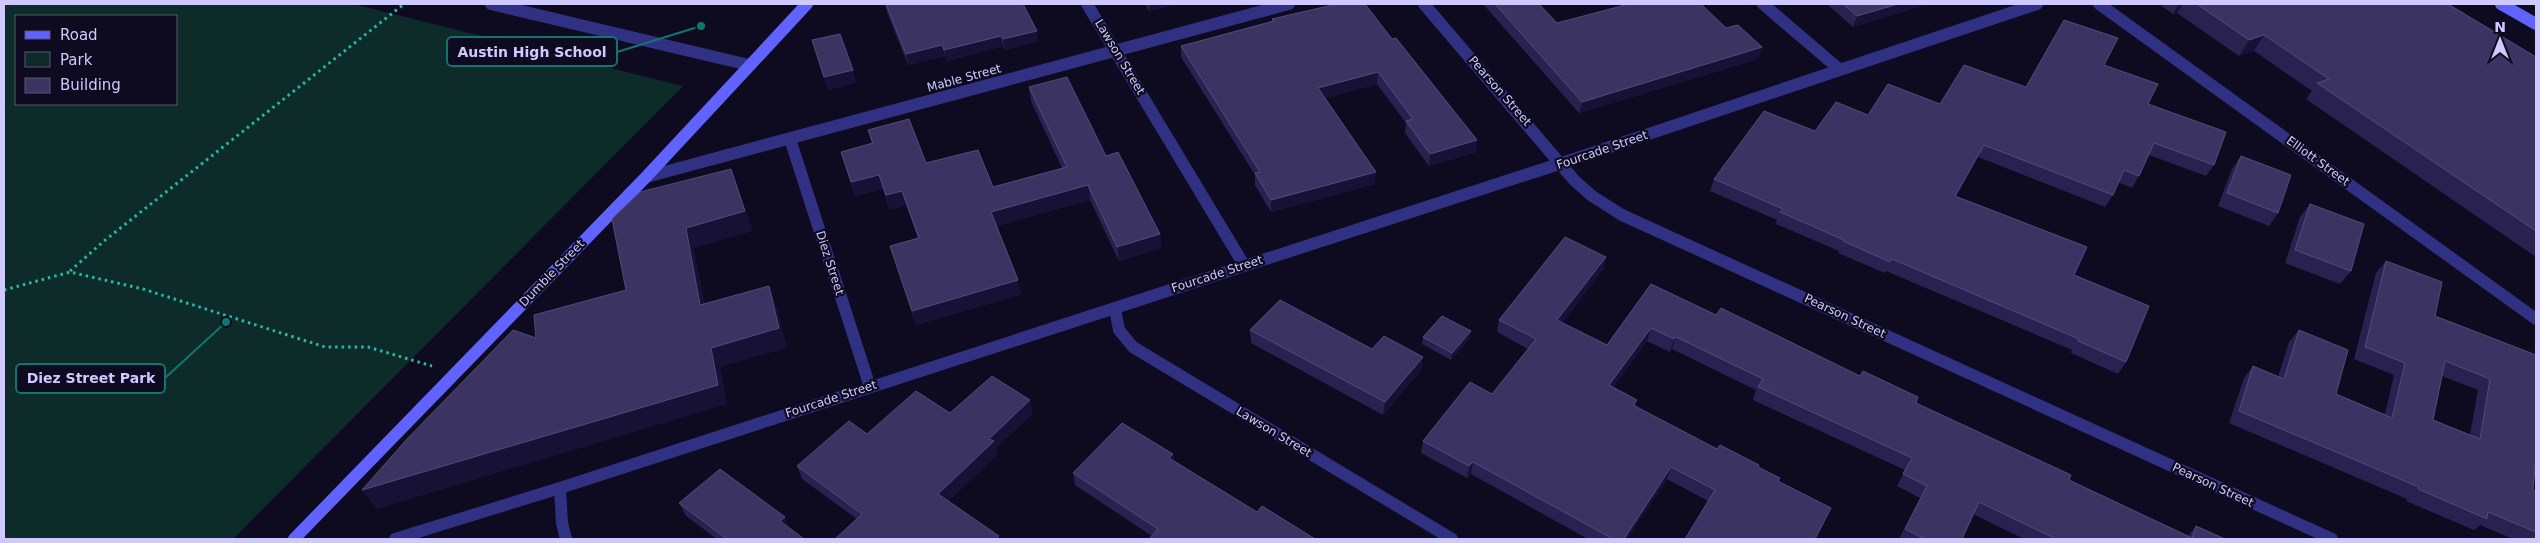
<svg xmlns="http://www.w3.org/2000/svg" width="2540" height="543" viewBox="0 0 2540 543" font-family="'DejaVu Sans',sans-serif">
  <rect width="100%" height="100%" fill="#0e0b20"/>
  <path fill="#0d2b28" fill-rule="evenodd" d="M4 4H353L683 86 233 539H4ZM16 16H176V104H16Z"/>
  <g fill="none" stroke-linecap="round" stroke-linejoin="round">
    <path stroke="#23baac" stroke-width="3" stroke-dasharray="2.5 4" stroke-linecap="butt" d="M70 271 104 241 404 4
      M4 290 70 272 143 289 325 347H368L432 366"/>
    <path stroke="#313184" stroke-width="12" d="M491 4 749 65
      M1087 4 1244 265
      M1424 4 1574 180 1592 196 1622 215 2332 539
      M1763 4 1839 69
      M2099 4 2536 319
      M790 139 870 387
      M646 177 1289 4
      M1115 309 1119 330 1133 347 1452 539
      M560 488 562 523 566 539
      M395 539 560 488 1562 163 2037 4"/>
    <path stroke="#6163ff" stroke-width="12" d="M2501 4 2536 24
      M294 539 646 177 807 4"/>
  </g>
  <path fill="#292250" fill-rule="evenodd" d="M885 4H1023L1038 41 1005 50 1003 46 947 61 945 56 908 65 887 12Z
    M1145 4H1178L1149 11Z
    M1483 4H1539L1557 23 1726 28 1762 47 1758 59 1579 113Z
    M1827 4H1927L1853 27Z
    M2159 4H2448L2536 57V257L2306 99 2312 91 2254 51 2239 56 2177 13 2173 14Z
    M1272 19 1392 39 1477 140 1476 152 1429 166 1405 133 1406 123 1377 84 1325 98 1375 184 1271 212 1255 185V175L1181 57V46L1272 21Z
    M2104 65 2148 104 2214 165 2206 176 2149 155 2139 176 2132 188 2118 182 2113 195 2105 207 1978 157 1956 197 2074 275 2126 362 2118 374 2071 353 2072 350 1886 271 1885 273 1838 253 1839 251 1776 224 1777 220 1710 191 1714 179 1815 131 1868 115 1940 104 2026 87Z
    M1029 87 1106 156 1160 234 1161 248 1119 261 1090 200 996 226 1021 294 916 325 890 246 918 238 906 205 890 210 883 189 855 196 841 152 872 144 868 130 926 163 993 187 1062 168 1031 101Z
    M2241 156 2278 213 2269 226 2218 206 2232 169Z
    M2310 204 2351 271 2340 284 2285 263 2300 217Z
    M1606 257 1603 269 1562 323 1607 345 1651 284 1716 315 1916 403 2069 480 2188 536 2196 526 2225 539H2024L1973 514 1962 539H1899L1920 498 1897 486 1905 470 1753 400 1756 390 1672 349 1670 352 1647 341 1613 387 1637 400 1635 406 1717 449 1759 465 1708 501 1667 479 1627 539H1588L1471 474 1467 478 1421 453 1423 441 1492 394 1528 349 1497 332 1499 320Z
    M2386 261 2435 316 2536 355 2533 490 2536 492V539H2513L2480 525 2474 530 2406 501 2407 499 2229 423 2244 378 2253 366 2278 377 2289 342 2299 330 2336 394 2385 414 2394 375 2354 359 2376 273ZM2442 376 2478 390 2470 435 2433 420Z
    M1250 330 1372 349 1422 369 1383 415 1251 343Z
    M1423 337 1470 338 1451 360 1422 344Z
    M950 413H1033L996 448 997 455 948 501 857 519 802 479 797 466 867 434Z
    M1173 454 1174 461 1257 512 1152 536 1075 485 1073 473Z
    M679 503 790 529 804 539H717L686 516Z"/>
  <path fill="#171135" d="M1149 4H1178L1149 11Z
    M1898 4H1927L1853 27 1857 16Z
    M2179 4H2183L2177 13 2173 14Z
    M1037 31 1038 41 1005 50 1003 39Z
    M2264 35 2254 51 2239 56 2249 40Z
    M1001 36 1003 46 947 61 944 50Z
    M942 45 945 56 908 65 906 54Z
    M1762 47 1758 59 1579 113 1582 102Z
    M853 70 856 83 828 90 824 77Z
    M1378 72 1377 84 1318 100V88Z
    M1477 140 1476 152 1429 166 1430 154Z
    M1984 145 1978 157 1949 208 1955 196Z
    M731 169 753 231 694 248 709 324 700 305 686 228Z
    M1376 172 1375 184 1271 212V200Z
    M879 175 883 189 855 196 851 182Z
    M1088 185 1090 200 994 227 991 212Z
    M902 191 906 205 890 210 886 195Z
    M1160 234 1161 248 1119 261 1117 247Z
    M1606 257 1603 269 1555 333 1557 320Z
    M1018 280 1021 294 916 325 912 311Z
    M769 286 776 305 787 348 720 367 727 404 377 509 362 490 711 348Z
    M1651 328 1647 341 1606 398 1609 385Z
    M1471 331 1470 338 1451 360 1452 353Z
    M1676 337 1672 349 1670 352 1674 339Z
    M1423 357 1422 369 1383 415 1385 402Z
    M1030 400 1033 413 996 448 997 455 942 507 938 494 989 439Z
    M1173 454 1174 466 1169 458Z
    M1473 462 1471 474 1467 478 1469 466Z
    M1671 467 1667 479 1627 539H1624Z
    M785 517 790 530 780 521Z"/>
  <path fill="#3b3463" stroke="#524b7b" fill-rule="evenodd" d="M886 4H1023L1037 31 1003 39 1001 36 944 50 942 45 906 54Z
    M1337 4H1365L1392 39 1396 38 1477 140 1430 154 1406 121 1413 119 1378 72 1318 88 1376 172 1271 200 1255 173 1260 172 1181 46 1274 21 1272 19Z
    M1495 4H1539L1557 23 1629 4H1701L1726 28 1738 25 1762 47 1582 102Z
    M1843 4H1898L1857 16Z
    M2197 4H2448L2536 57V231L2317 83 2329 79 2264 35 2249 40Z
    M2064 20 2118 38 2104 65 2158 84 2148 104 2226 132 2214 165 2154 143 2139 176 2124 170 2113 195 1984 145 1955 196 2087 247 2074 275 2149 306 2126 362 2078 341 2079 339 1892 259 1890 262 1843 241 1844 240 1780 212 1783 209 1714 179 1764 111 1815 131 1836 102 1868 115 1888 84 1940 104 1964 65 2026 87Z
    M840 34 853 70 824 77 812 40Z
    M1067 77 1106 156 1118 152 1160 234 1117 247 1088 185 991 212 1018 280 912 311 890 246 919 238 902 191 886 195 879 175 851 182 841 152 873 143 868 130 909 119 926 163 978 150 993 187 1067 167 1029 87Z
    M2241 156 2291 175 2278 213 2227 193Z
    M731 169 745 211 686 228 700 305 769 286 779 328 711 348 718 385 362 490 407 439 513 330 536 338 534 315 626 290 612 219 640 192Z
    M2310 204 2364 224 2351 271 2295 250Z
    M1565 237 1606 257 1557 320 1607 345 1651 284 1716 315 1721 308 1860 376 1863 371 1918 397 1916 403 2071 475 2069 480 2192 538 2196 526 2225 539H2056L1979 502 1962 539H1923V538L1905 529 1927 486 1903 474 1912 458 1758 387 1763 379 1676 337 1674 339 1651 328 1609 385 1637 400 1633 405 1717 449 1720 445 1759 465 1758 467 1780 478 1778 481 1831 508 1815 539H1685L1715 490 1671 467 1624 539H1613L1473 462 1469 466 1423 441 1470 382 1492 394 1536 339 1499 320Z
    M2386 261 2442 282 2435 316 2536 355V457L2533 490 2536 492V532L2488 512 2487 519 2418 489 2419 487 2239 411 2253 366 2284 379 2299 330 2348 350 2336 394 2392 418 2405 363 2365 347ZM2445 361 2490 379 2480 439 2433 420Z
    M1280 300 1372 349 1384 336 1423 357 1385 402 1250 330Z
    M1442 316 1471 331 1452 353 1423 337Z
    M992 376 1030 400 989 439 994 441 938 494 999 536 996 539H835L862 514 797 466 849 421 867 434 916 391 950 413Z
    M1122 423 1173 454 1169 458 1257 512 1262 506 1315 539H1149L1158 529 1073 473Z
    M720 469 785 517 780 521 804 539H727L679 503Z"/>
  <g text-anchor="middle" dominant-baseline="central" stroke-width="4.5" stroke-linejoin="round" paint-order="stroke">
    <g font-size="12" fill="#cecaff" stroke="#0e0b20">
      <text transform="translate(1120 57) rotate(59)">Lawson Street</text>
      <text transform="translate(964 78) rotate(-15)">Mable Street</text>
      <text transform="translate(1500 91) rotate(49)">Pearson Street</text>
      <text transform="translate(1602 150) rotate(-19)">Fourcade Street</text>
      <text transform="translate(2318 161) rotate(36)">Elliott Street</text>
      <text transform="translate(830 263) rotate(72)">Diez Street</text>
      <text transform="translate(552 273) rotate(-46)">Dumble Street</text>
      <text transform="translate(1217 274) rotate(-18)">Fourcade Street</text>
      <text transform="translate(1845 316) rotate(25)">Pearson Street</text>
      <text transform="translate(831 399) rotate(-18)">Fourcade Street</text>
      <text transform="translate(1274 432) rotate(31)">Lawson Street</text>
      <text transform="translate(2213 485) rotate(25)">Pearson Street</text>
    </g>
  </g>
  <path fill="none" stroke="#0f766e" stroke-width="2" d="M701 26L617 52M226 322L165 378"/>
  <g fill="#0f766e" stroke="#0e0b20" stroke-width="2">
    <circle cx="701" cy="26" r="5"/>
    <circle cx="226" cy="322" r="5"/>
  </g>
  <g fill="#0e0b20" stroke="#0f766e" stroke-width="2">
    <rect x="447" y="37" width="170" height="29" rx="5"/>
    <rect x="16" y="364" width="149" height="29" rx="5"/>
  </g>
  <g font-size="14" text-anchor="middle" font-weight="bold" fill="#cecaff">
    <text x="532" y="57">Austin High School</text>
    <text x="91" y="383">Diez Street Park</text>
  </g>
  <rect width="2540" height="543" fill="none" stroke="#cecaff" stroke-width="10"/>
  <rect x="15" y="15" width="162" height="90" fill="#0e0b20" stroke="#5b5779"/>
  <rect x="25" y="31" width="25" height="8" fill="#6163ff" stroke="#5b5779"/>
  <text x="60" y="40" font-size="15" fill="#cecaff">Road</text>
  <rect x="25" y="52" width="25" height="15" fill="#0d2b28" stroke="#5b5779"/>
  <text x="60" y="65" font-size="15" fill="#cecaff">Park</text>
  <rect x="25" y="78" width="25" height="15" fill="#3b3463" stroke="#5b5779"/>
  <text x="60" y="90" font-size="15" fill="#cecaff">Building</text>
  <g transform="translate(2500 40)" stroke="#0e0b20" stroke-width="4" paint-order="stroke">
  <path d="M0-4L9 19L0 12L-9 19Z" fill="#cecaff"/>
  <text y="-8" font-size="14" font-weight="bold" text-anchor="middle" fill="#cecaff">N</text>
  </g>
</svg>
